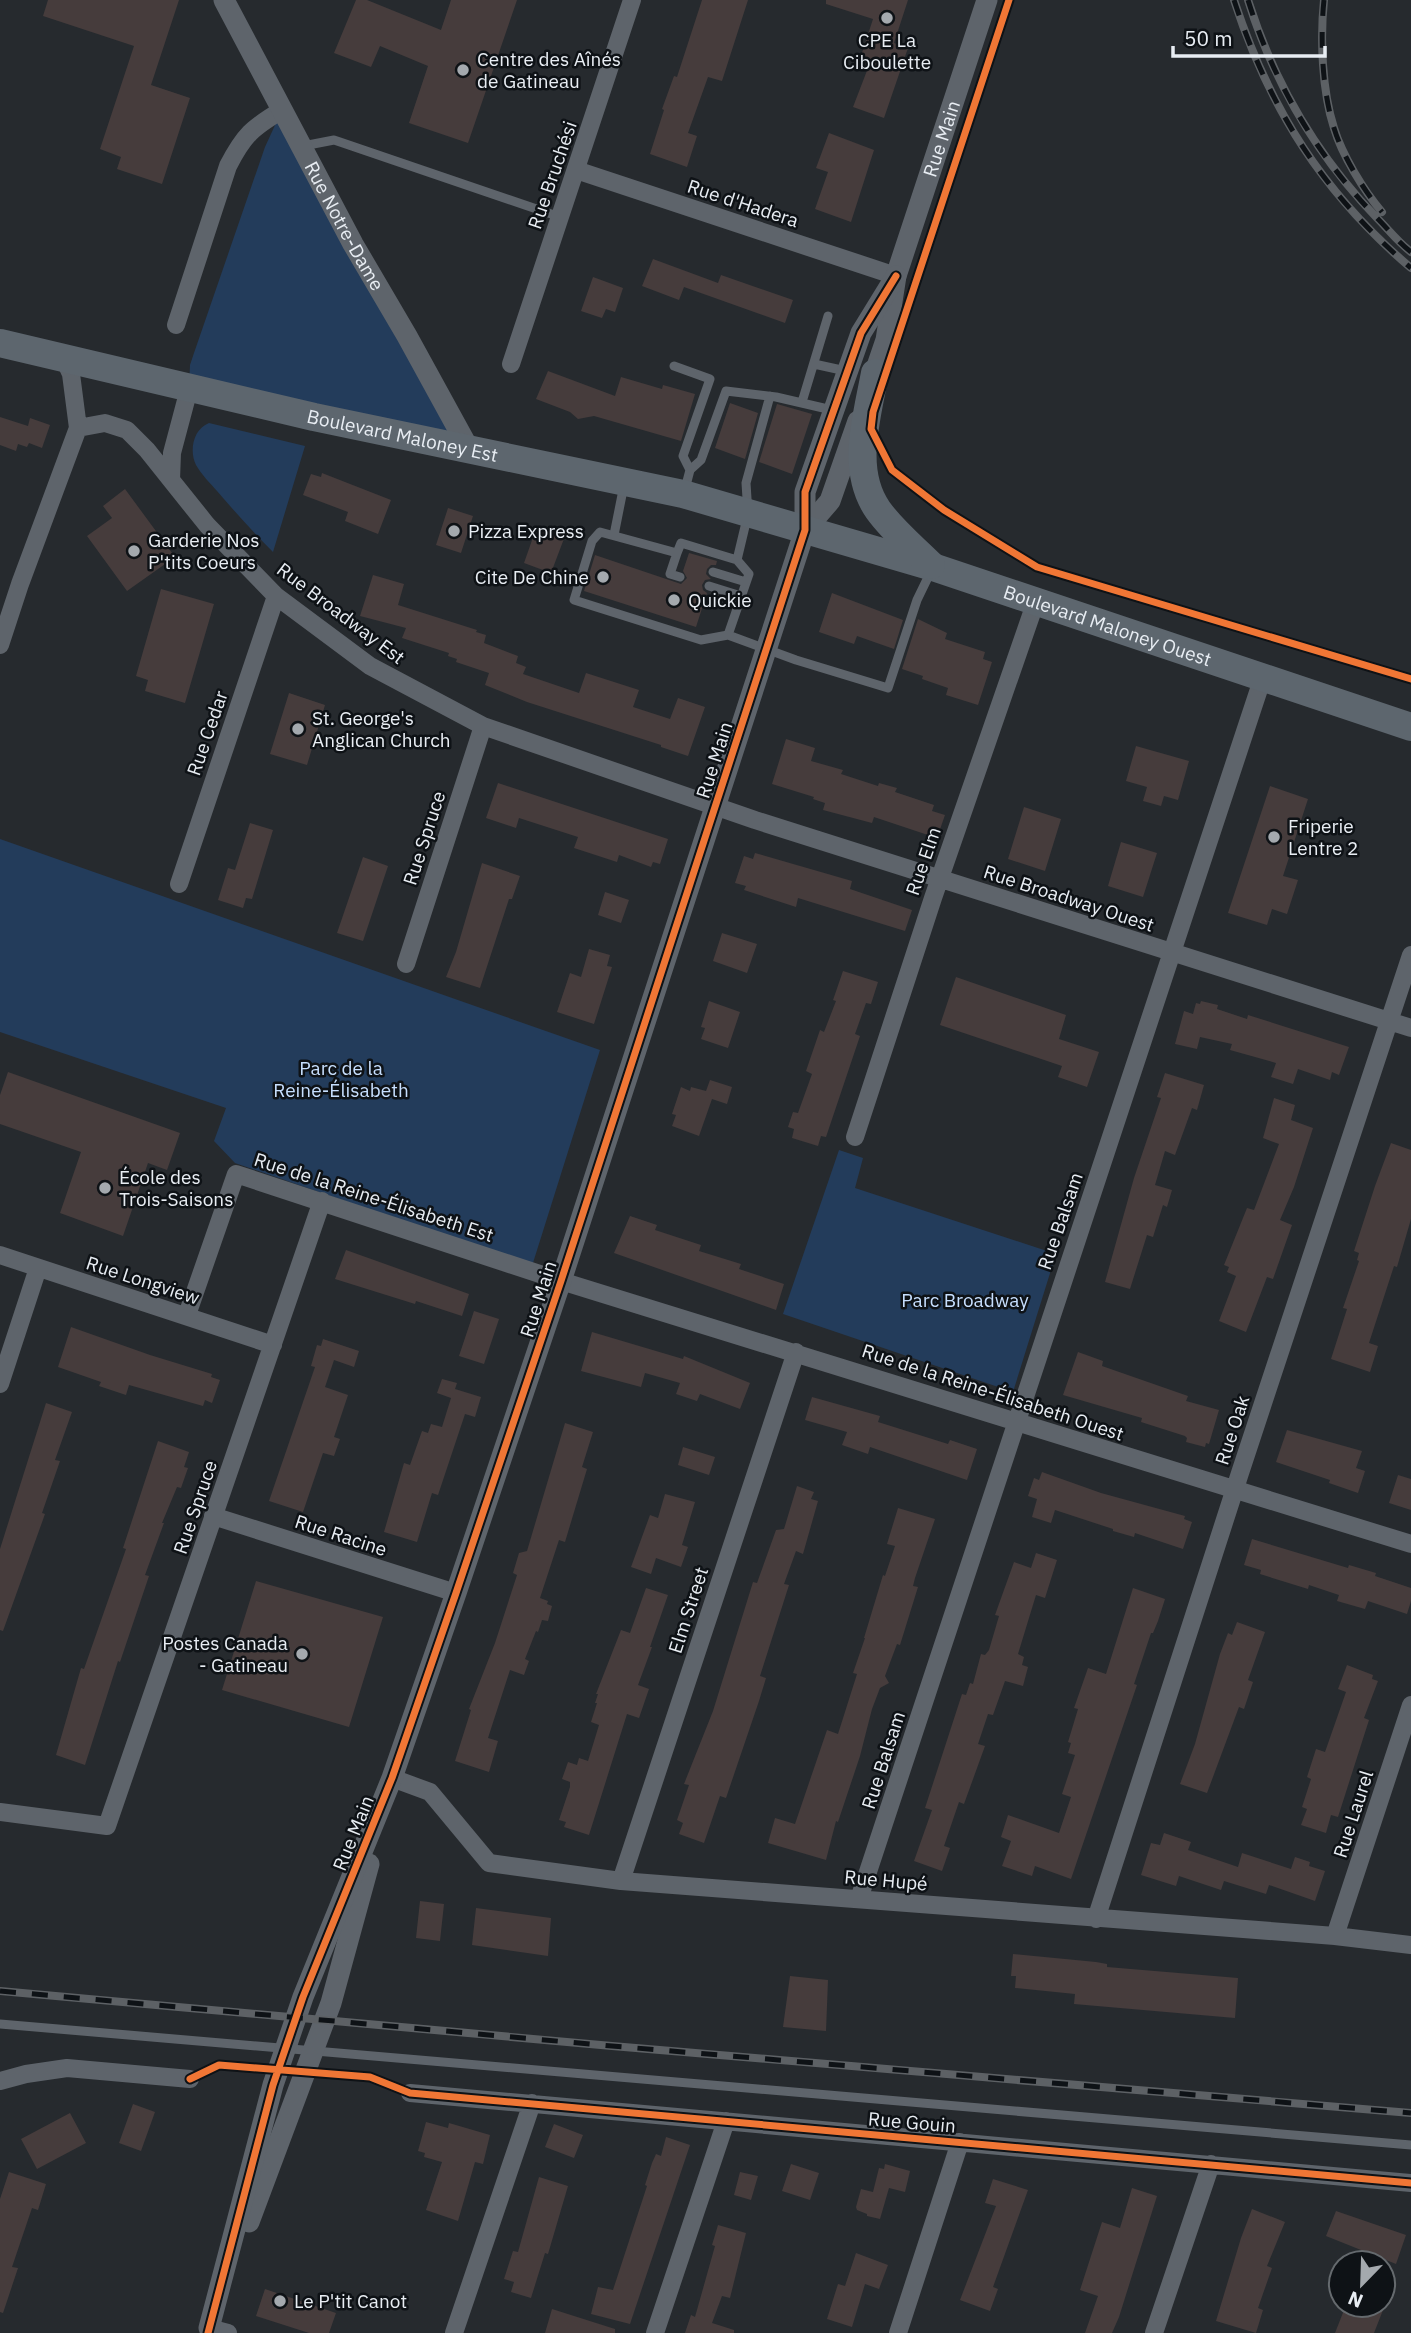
<svg xmlns="http://www.w3.org/2000/svg" width="1411" height="2333" viewBox="0 0 1411 2333" font-family="'IBM Plex Sans',sans-serif">
  <rect width="100%" height="100%" fill="#262a2e"/>
  <path fill="#233c5b" d="M282 110 469 449 189 389 190 365 194 353 265 147Z
    M209 423 305 446 273 552C253 532 235 512 217 491 210 483 201 474 196 465 189 451 193 429 209 423Z
    M0 839 600 1050 532 1266 235 1163 214 1141 226 1108 0 1032Z
    M839 1150 863 1158 855 1188 1056 1254 1013 1392 783 1314Z"/>
  <path fill="#463c3c" d="M48 0H179L151 85 190 98 162 184 117 169 121 157 100 149 134 46 43 16Z
    M356 0H367L441 30 451 0H517L468 143 409 123 428 66 380 46 371 67 334 53Z
    M702 0H748L722 81 708 77 688 133 697 136 687 167 650 154 664 110 662 109 674 76 677 77Z
    M826 0H908L894 43 908 48 884 118 853 107 868 68 858 65 873 19 826 4Z
    M829 133 874 150 851 222 815 209 828 172 816 168Z
    M653 259 718 283 721 275 793 300 785 323 684 287 679 300 642 286Z
    M593 277 623 288 615 312 606 309 602 318 581 311Z
    M548 371 615 396 621 377 662 389 663 385 695 394 681 441 594 416 578 419 570 412 536 399Z
    M730 403 758 413 745 459 715 448Z
    M777 404 812 414 792 474 759 462Z
    M0 417 28 426 30 418 50 425 42 448 29 443 27 447 18 444 16 451 0 445Z
    M322 473 391 500 378 534 345 521 348 512 303 495 311 474 321 477Z
    M125 489 175 557 127 591 87 536 112 518 103 506Z
    M448 508 473 516 461 553 436 545Z
    M537 526 565 536 551 573 524 563Z
    M689 553 717 561 716 565H711L707 569 706 574 711 579 705 580 702 585 703 590 707 593 696 627 584 591 595 555 681 584 687 578 683 571Z
    M373 575 404 584 398 605 477 630 476 632 486 635 484 643 518 656 516 663 526 667 523 674 579 693 586 673 639 690 633 707 670 719 678 698 705 707 688 756 661 747V745L527 702 485 685 489 673 456 662 457 659 448 656 449 653 402 638 406 628 360 616Z
    M161 589 214 604 185 703 145 691 148 680 136 676Z
    M832 593 903 620 894 649 857 636 854 644 819 632Z
    M918 619 947 633 945 639 985 652 983 659 992 662 978 705 946 695 948 688 922 679 923 676 902 669Z
    M289 693 325 705 307 765 270 754Z
    M786 739 815 748 811 761 843 770 841 774 878 786 879 783 897 788 895 792 934 805 932 811 945 815 937 838 874 817 872 823 823 810 825 803 813 799 814 797 772 784Z
    M1136 746 1189 761 1178 800 1164 796 1161 806 1143 801 1147 787 1126 781Z
    M498 783 668 839 660 864 653 862 651 867 619 855 617 862 574 848 578 837 519 818 516 828 486 818Z
    M1270 786 1308 799 1283 876 1298 880 1287 914 1272 909 1267 925 1228 913Z
    M1024 807 1061 819 1045 871 1008 859Z
    M250 823 273 830 252 899 246 898 243 908 218 900 228 868 235 870Z
    M1121 842 1157 853 1143 897 1108 886Z
    M755 853 852 881 850 889 912 910 905 931 798 898 796 907 744 890 746 886 735 883 744 856 753 859Z
    M363 857 388 866 363 941 337 933Z
    M482 863 520 876 512 899H509L480 988 446 977 456 952Z
    M605 892 629 900 621 923 598 915Z
    M722 933 757 944 747 973 713 961Z
    M589 949 610 955 607 966 612 967 594 1024 557 1012 570 973 581 977Z
    M843 971 878 982 871 1004 866 1003 855 1034 860 1036 826 1137 821 1136 818 1146 792 1138 794 1129 788 1127 793 1112 798 1113 812 1074 806 1071 820 1030 824 1032 836 1001 833 1000Z
    M956 977 1066 1015 1059 1039 1099 1052 1087 1087 1058 1077 1062 1066 940 1025Z
    M709 1001 740 1012 728 1048 701 1039 705 1028 701 1027Z
    M1201 1001 1218 1005 1217 1009 1247 1019 1248 1015 1349 1047 1339 1075 1332 1072 1330 1080 1298 1069 1293 1084 1271 1077 1276 1063 1230 1050 1232 1044 1200 1037 1197 1049 1175 1044 1184 1011 1193 1014 1196 1003 1200 1004Z
    M8 1072 180 1133 167 1170 148 1163 123 1236 60 1213 81 1152 0 1124V1095Z
    M1165 1073 1204 1085 1197 1110 1192 1108 1175 1155 1165 1151 1155 1185 1172 1190 1167 1207 1163 1205 1153 1237 1147 1235 1130 1289 1105 1282 1134 1178 1161 1098 1157 1097Z
    M710 1080 732 1087 727 1104 712 1099 699 1136 672 1126 676 1115 672 1114 681 1087 690 1091 691 1087 706 1091Z
    M1274 1098 1295 1105 1291 1120 1313 1128 1294 1187 1280 1220 1292 1225 1273 1279 1267 1277 1246 1332 1219 1321 1236 1276 1227 1272 1229 1267 1224 1265 1247 1208 1254 1210 1279 1144 1263 1138Z
    M1391 1143 1411 1150V1219L1397 1267 1394 1266 1369 1343 1378 1346 1370 1372 1331 1359 1347 1309 1343 1308 1359 1261 1357 1260 1359 1253 1354 1251 1375 1186Z
    M630 1216 657 1225 655 1230 701 1245 699 1251 741 1264 739 1269 784 1284 776 1310 614 1253Z
    M346 1250 469 1294 462 1316 416 1301 415 1304 335 1279Z
    M474 1311 499 1319 484 1364 459 1356Z
    M71 1327 150 1355 212 1374 211 1377 220 1380 212 1403 205 1400 203 1406 129 1385 126 1395 99 1386 101 1382 58 1367Z
    M592 1332 683 1359 684 1356 750 1383 740 1409 700 1394 697 1401 676 1394 680 1383 645 1373 641 1387 581 1371Z
    M323 1339 359 1351 354 1367 334 1360 325 1387 348 1395 334 1437 340 1439 334 1456 323 1453 303 1512 269 1501 315 1367 311 1366 317 1345 321 1346Z
    M1078 1352 1103 1361 1102 1366 1188 1396 1186 1401 1219 1410 1209 1444 1206 1443 1205 1447 1186 1442 1187 1438 1185 1436 1141 1422 1142 1418 1063 1395Z
    M442 1379 457 1383 455 1389 481 1397 475 1417 465 1414 438 1495 432 1493 417 1542 384 1532 404 1463 410 1465 422 1431 428 1433 431 1424 442 1427 451 1398 437 1393Z
    M812 1397 880 1416 878 1422 948 1444 950 1440 977 1449 967 1480 870 1447 868 1454 842 1445 847 1432 805 1420Z
    M46 1403 72 1412 55 1460 60 1461 42 1513 45 1514 3 1631 0 1630V1549Z
    M565 1423 593 1432 582 1467 587 1469 565 1542 559 1540 540 1598 548 1601 547 1604 552 1606 548 1621 542 1620 538 1632 536 1631 525 1659 529 1661 524 1675 510 1670 488 1738 498 1741 489 1772 455 1761 471 1710 469 1709 495 1643 517 1575 513 1573 519 1553 527 1551Z
    M1287 1430 1362 1451 1356 1468 1365 1471 1358 1493 1329 1483 1330 1480 1276 1462Z
    M158 1441 189 1452 184 1467 188 1468 181 1488 177 1487 162 1523H164L145 1575 149 1576 120 1662 118 1661 85 1765 56 1755 81 1668 84 1669 126 1549 123 1548Z
    M683 1447 715 1457 709 1475 678 1465Z
    M1042 1472 1101 1493 1185 1516 1184 1519 1192 1522 1183 1549 1135 1533 1134 1537 1113 1531V1529L1055 1510 1051 1523 1032 1517 1037 1499 1028 1496 1034 1478 1039 1480Z
    M1398 1475 1411 1479V1510L1389 1503Z
    M797 1486 814 1492 811 1499 818 1501 803 1554 796 1551 784 1584 789 1585 760 1676 766 1678 759 1701 726 1798 720 1796 704 1843 679 1834 683 1823 677 1820 689 1785 684 1784 713 1711 753 1582 757 1583 776 1530 784 1529Z
    M665 1494 695 1502 682 1545 688 1547 681 1567 656 1558 651 1574 631 1567 650 1515 658 1518Z
    M898 1508 935 1519 915 1578 913 1586 918 1587 900 1645 897 1644 885 1676 889 1683 880 1688 872 1709 860 1756 838 1822 836 1821 826 1860 768 1843 775 1818 795 1824 827 1730 838 1734 857 1674 853 1673 865 1638H864L883 1575 885 1576 895 1546 887 1544Z
    M1252 1539 1348 1568 1349 1565 1376 1573 1375 1576 1411 1588V1601L1407 1614 1368 1601 1365 1609 1337 1601 1339 1595 1309 1585 1308 1589 1260 1574 1261 1570 1244 1565Z
    M1036 1553 1057 1560 1045 1598 1036 1595 1018 1654 1024 1657 1022 1665 1028 1667 1023 1686 1005 1681 993 1715 988 1714 978 1744 985 1746 964 1804 959 1802 944 1846 950 1848 942 1871 914 1861 932 1810 925 1808 962 1694 966 1695 970 1683 973 1684 981 1654 985 1655 989 1650 999 1616 995 1615 1014 1562 1031 1568Z
    M256 1581 383 1617 349 1727 222 1690Z
    M646 1588 668 1595 650 1647H652L638 1685 649 1689 639 1718 627 1714 589 1835 564 1827 566 1822 559 1820 570 1787V1782L562 1779 568 1762 577 1765 579 1758 588 1761 599 1725 591 1722 597 1703H595L598 1694H596L621 1630 630 1633Z
    M1133 1588 1165 1599 1158 1621 1153 1633H1151L1134 1684 1137 1685 1071 1879 1035 1866 1032 1876 1002 1866 1011 1841 1001 1837 1008 1815 1059 1833 1071 1797 1062 1794 1075 1755 1068 1753 1071 1743 1068 1742 1078 1709 1074 1708 1088 1668 1106 1674Z
    M1237 1622 1265 1632 1248 1680 1253 1682 1244 1709 1239 1707 1207 1793 1180 1784 1195 1744 1220 1654 1228 1633 1232 1635Z
    M1347 1665 1373 1675 1372 1679 1378 1681 1364 1718 1369 1720 1338 1817 1331 1815 1326 1833 1301 1825 1307 1809 1302 1807 1311 1779 1307 1777 1316 1749 1325 1752 1346 1692 1338 1689Z
    M1164 1833 1191 1842 1188 1850 1238 1867 1242 1853 1291 1869 1295 1857 1310 1862 1309 1866 1325 1871 1315 1901 1269 1885 1266 1894 1224 1881 1221 1890 1179 1876 1176 1886 1141 1875 1151 1843 1160 1845Z
    M420 1901 444 1904 440 1941 416 1938Z
    M476 1908 551 1918 548 1956 472 1945Z
    M1013 1954 1096 1962 1107 1964V1967L1238 1978 1235 2018 1074 2004 1075 1994 1015 1988 1016 1976H1011Z
    M790 1976 828 1980 826 2031 783 2027Z
    M133 2104 155 2112 141 2151 119 2143Z
    M70 2113 86 2143 37 2169 21 2139Z
    M426 2122 448 2128 449 2123 490 2135 483 2164 475 2162 458 2221 426 2210 442 2162 424 2157 425 2153 418 2151Z
    M554 2124 583 2135 574 2158 545 2147Z
    M666 2137 690 2145 630 2324 591 2314 598 2287 613 2290 647 2186 645 2185 652 2163 656 2154 661 2156Z
    M791 2164 819 2173 810 2200 782 2191Z
    M885 2164 910 2171 905 2192 889 2188 880 2219 867 2216V2214L857 2210 856 2207 861 2189 873 2192 879 2168 884 2169Z
    M9 2172 46 2184 38 2210 32 2208 12 2267 18 2268 3 2313 0 2312V2199Z
    M740 2172 758 2176 751 2200 734 2195Z
    M539 2177 568 2186 548 2254 545 2253 531 2298 511 2292 514 2282 504 2279 513 2251 518 2252Z
    M993 2179 1028 2190 993 2287 998 2289 990 2311 960 2300 996 2206 985 2203Z
    M1132 2188 1157 2196 1119 2317 1112 2333H1085L1098 2296 1080 2290 1102 2222 1120 2228Z
    M1252 2209 1285 2222 1267 2266 1272 2268 1258 2308 1263 2310 1256 2333 1216 2321 1241 2238Z
    M1336 2211 1406 2235 1396 2264 1326 2236Z
    M718 2225 746 2233 730 2298 722 2296 712 2323 734 2330V2333H685L691 2315 695 2317 715 2246 712 2245Z
    M856 2253 888 2265 879 2289 865 2284 852 2327 827 2319 838 2284 845 2286Z
    M265 2289 336 2313 329 2333H309L256 2316Z
    M1346 2305H1385L1374 2333H1335Z
    M552 2309 615 2329V2333H545Z"/>
  <g fill="none" stroke-linecap="round" stroke-linejoin="round">
    <path stroke="#5e646b" stroke-width="9" d="M303 146 334 140 340 142 560 217
      M814 364 846 371
      M674 366 710 379 683 456 690 470
      M802 402 828 316
      M685 489 690 470 701 460 726 391 776 397 832 410
      M614 535 624 485
      M677 553 670 574 680 577
      M737 560 748 514 746 483 770 396
      M713 572 746 582
      M709 586 741 596
      M728 635 701 640 574 600 592 541 600 532 677 553 681 543 737 560 749 574 728 635 796 660 888 688 917 600 932 569
      M0 2024 1411 2145"/>
    <path stroke="#5e646b" stroke-width="18" d="M576 170 896 276
      M176 325 228 166C244 135 252 128 282 110
      M511 364 632 0
      M78 428 105 423 127 430 147 450 207 525 276 596 370 666 483 726 755 820 1411 1028
      M171 480 172 453 189 389
      M0 645 20 584 78 428 71 374 64 359
      M179 884 276 596
      M406 964 483 726
      M855 1137 933 898 1036 601
      M0 1255 273 1345
      M187 1315 236 1174 561 1281 1411 1544
      M0 1384 38 1268
      M213 1516 456 1593
      M392 1778 430 1792 489 1863 621 1881 1335 1936 1411 1945
      M0 1812 107 1826 322 1201
      M621 1881 796 1352
      M859 1899 1263 677
      M1096 1919 1240 1473 1411 955
      M1335 1936 1411 1705
      M0 2081 26 2074 67 2068 190 2079
      M410 2093 1411 2183
      M209 2328 228 2333
      M454 2333 532 2103
      M655 2333 726 2121
      M898 2333 960 2142
      M1154 2333 1211 2164"/>
    <g stroke="#5e646b" stroke-width="21">
      <path id="s1" d="M224 0 353 244 407 336 469 449"/>
      <path id="s2" d="M870 387 886 340 896 276 987 0"/>
      <path d="M805 530 830 501 858 421"/>
      <path d="M249 2222 331 2003 369 1864"/>
      <path d="M209 2328 273 2085 303 1997 392 1778 456 1593 561 1281 805 530V492L861 333 896 276"/>
    </g>
    <g stroke="#5d666e" stroke-width="28">
      <path id="s3" d="M0 343 314 417 683 494 933 567 1411 727"/>
      <path d="M875 373C867 417 850 470 878 510 893 531 913 547 931 565"/>
    </g>
    <defs>
      <path id="rail" d="M1234 0C1270 110 1323 193 1411 268
        M1248 0C1274 83 1316 155 1377 218 1388 229 1398 242 1411 252
        M1324 0C1320 38 1322 91 1334 128 1342 155 1364 191 1382 212
        M0 1991 612 2046 1411 2113"/>
    </defs>
    <use href="#rail" stroke="#5d6165" stroke-width="8"/>
    <use href="#rail" stroke="#0e1216" stroke-width="5" stroke-dasharray="16" stroke-linecap="butt"/>
    <defs>
      <path id="cycleway" d="M1009 0 873 412 871 429 892 470 944 510 1037 567 1411 679
        M190 2079 219 2065 370 2077 410 2093 1411 2183
        M208 2333 273 2085 303 1997 392 1778 456 1593 561 1281 805 530V492L861 333 896 276"/>
    </defs>
    <use href="#cycleway" stroke="#0e1216" stroke-width="11"/>
    <use href="#cycleway" stroke="#f07635" stroke-width="7"/>
  </g>
  <g fill="#a4a9ae" stroke="#0e1216" stroke-width="2.5">
    <circle cx="887" cy="18" r="7"/>
    <circle cx="463" cy="70" r="7"/>
    <circle cx="454" cy="531" r="7"/>
    <circle cx="134" cy="551" r="7"/>
    <circle cx="603" cy="577" r="7"/>
    <circle cx="674" cy="600" r="7"/>
    <circle cx="298" cy="729" r="7"/>
    <circle cx="1274" cy="837" r="7"/>
    <circle cx="105" cy="1188" r="7"/>
    <circle cx="302" cy="1654" r="7"/>
    <circle cx="280" cy="2301" r="7"/>
  </g>
  <g text-anchor="middle" dominant-baseline="central" stroke-width="5" stroke-linejoin="round" paint-order="stroke">
    <g font-size="19" fill="#e8edf3" stroke="#0e1216" text-anchor="start">
      <text x="887" y="40" text-anchor="middle">CPE La<tspan x="887" dy="22">Ciboulette</tspan></text>
      <text x="477" y="59">Centre des Aînés<tspan x="477" dy="22">de Gatineau</tspan></text>
      <text x="468" y="531">Pizza Express</text>
      <text x="148" y="540">Garderie Nos<tspan x="148" dy="22">P'tits Coeurs</tspan></text>
      <text x="589" y="577" text-anchor="end">Cite De Chine</text>
      <text x="688" y="600">Quickie</text>
      <text x="312" y="718">St. George's<tspan x="312" dy="22">Anglican Church</tspan></text>
      <text x="1288" y="826">Friperie<tspan x="1288" dy="22">Lentre 2</tspan></text>
      <text x="119" y="1177">École des<tspan x="119" dy="22">Trois-Saisons</tspan></text>
      <text x="288" y="1643" text-anchor="end">Postes Canada<tspan x="288" dy="22">- Gatineau</tspan></text>
      <text x="294" y="2301">Le P'tit Canot</text>
    </g>
    <g font-size="19" fill="#e8edf3" stroke="#0e1216">
      <text stroke="none"><textPath href="#s2" startOffset="259">Rue Main</textPath></text>
      <text transform="translate(552 175) rotate(-71)">Rue Bruchési</text>
      <text transform="translate(743 203) rotate(18)">Rue d'Hadera</text>
      <text stroke="none"><textPath href="#s1" startOffset="256">Rue Notre-Dame</textPath></text>
      <text stroke="none"><textPath href="#s3" startOffset="413">Boulevard Maloney Est</textPath></text>
      <text transform="translate(341 613) rotate(37)">Rue Broadway Est</text>
      <text stroke="none"><textPath href="#s3" startOffset="1144">Boulevard Maloney Ouest</textPath></text>
      <text transform="translate(207 733) rotate(-71)">Rue Cedar</text>
      <text transform="translate(714 760) rotate(-72)">Rue Main</text>
      <text transform="translate(424 838) rotate(-72)">Rue Spruce</text>
      <text transform="translate(923 861) rotate(-71)">Rue Elm</text>
      <text transform="translate(1069 898) rotate(18)">Rue Broadway Ouest</text>
      <text transform="translate(374 1197) rotate(18)">Rue de la Reine-Élisabeth Est</text>
      <text transform="translate(1060 1221) rotate(-71)">Rue Balsam</text>
      <text transform="translate(143 1280) rotate(18)">Rue Longview</text>
      <text transform="translate(538 1299) rotate(-72)">Rue Main</text>
      <text transform="translate(993 1392) rotate(18)">Rue de la Reine-Élisabeth Ouest</text>
      <text transform="translate(1232 1430) rotate(-72)">Rue Oak</text>
      <text transform="translate(195 1507) rotate(-71)">Rue Spruce</text>
      <text transform="translate(341 1535) rotate(18)">Rue Racine</text>
      <text transform="translate(688 1610) rotate(-72)">Elm Street</text>
      <text transform="translate(883 1760) rotate(-72)">Rue Balsam</text>
      <text transform="translate(1353 1814) rotate(-72)">Rue Laurel</text>
      <text transform="translate(353 1833) rotate(-68)">Rue Main</text>
      <text transform="translate(886 1880) rotate(5)">Rue Hupé</text>
      <text transform="translate(912 2122) rotate(5)">Rue Gouin</text>
    </g>
    <g font-size="19" fill="#c7dffe" stroke="#0e1216">
      <text x="341" y="1068">Parc de la<tspan x="341" dy="22">Reine-Élisabeth</tspan></text>
      <text x="965" y="1300">Parc Broadway</text>
    </g>
  </g>
  <g transform="translate(1362 2284) rotate(203)"><circle r="33" fill="#0e1216" stroke="#656a6e" stroke-width="2"/>
  <path d="M0-5L12 26L0 18L-12 26Z" fill="#a4a9ae"/>
  <text y="-10" font-size="19" font-weight="bold" text-anchor="middle" fill="#e8edf3">N</text>
  </g>
  <path d="M1173 46v10h152v-10" fill="none" stroke="#e8edf3" stroke-width="3.5"/>
  <text x="1184" y="46" font-size="21" fill="#e8edf3" stroke="#0e1216" stroke-width="5" paint-order="stroke">50 m</text>
</svg>
